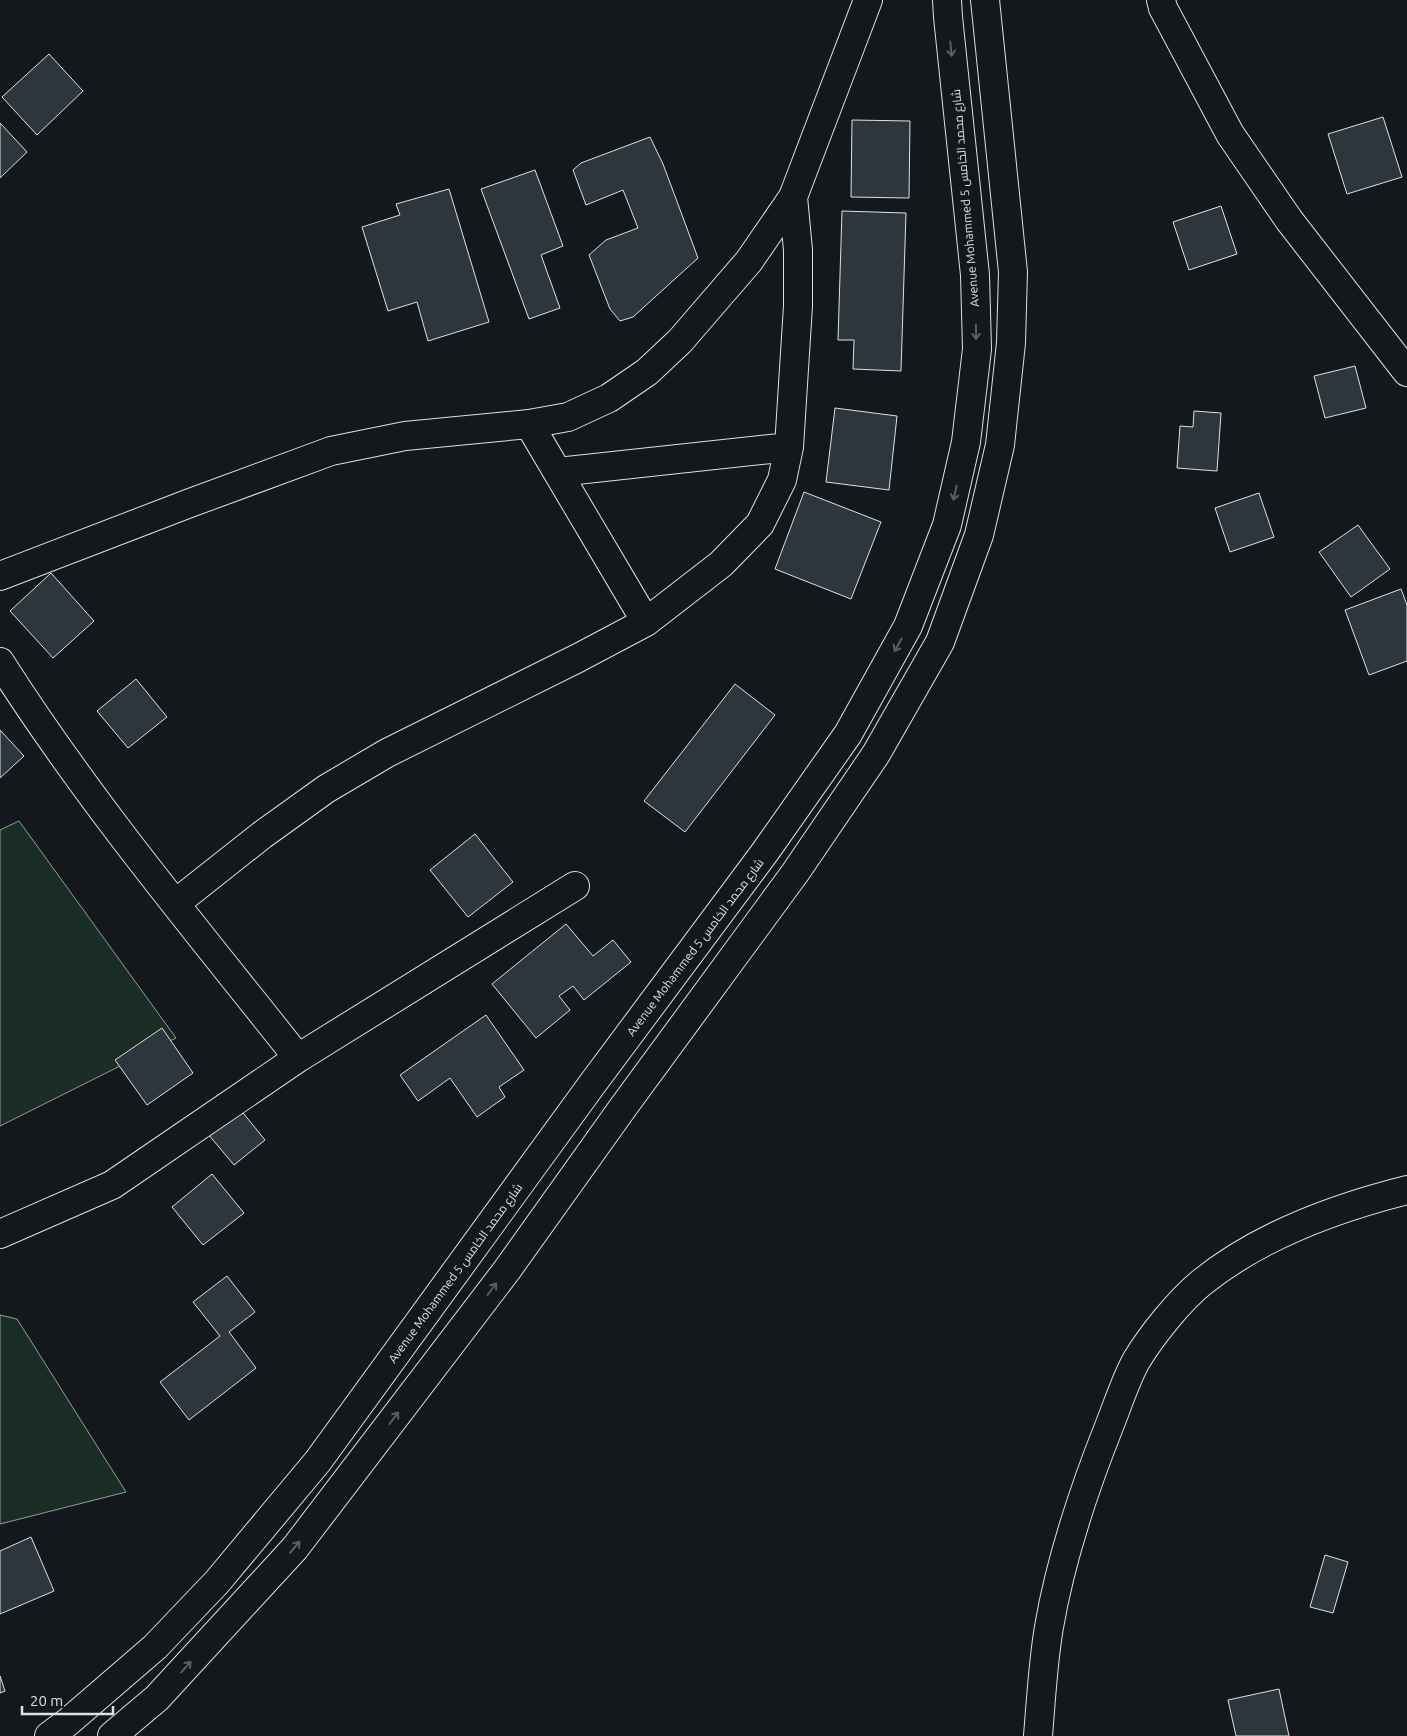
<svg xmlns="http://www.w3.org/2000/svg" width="1407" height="1736" viewBox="0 0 1407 1736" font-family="Ubuntu,Cairo,sans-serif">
  <rect width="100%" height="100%" fill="#14181c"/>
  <path fill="#1a2d24" stroke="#939e99" d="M19 821 176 1038 0 1126V830Z
    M0 1315 17 1319 126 1492 0 1524Z"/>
  <path fill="#2c363c" stroke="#d8e6dc" d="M49 54 83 91 37 135 2 97Z
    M1383 117 1402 177 1347 194 1328 134Z
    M852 120 910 121 909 198 851 197Z
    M0 123 27 152 0 178Z
    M650 137 663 164 698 258 633 317 620 321 610 309 589 255 606 240 638 228 623 190 586 205 573 170 581 163Z
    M535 170 563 246 541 255 560 308 529 319 481 189Z
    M449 189 489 322 428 341 417 302 388 311 362 227 400 215 396 204Z
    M1221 206 1237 254 1189 270 1173 222Z
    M842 211 906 213 901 371 853 369 854 340H838Z
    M1355 366 1366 408 1325 418 1314 376Z
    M835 408 897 416 889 490 826 482Z
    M1194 411 1221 413 1217 471 1177 468 1180 426 1193 427Z
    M804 492 881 522 851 599 775 569Z
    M1259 493 1274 537 1230 552 1215 508Z
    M1358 525 1390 569 1351 597 1319 552Z
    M51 573 94 621 53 658 10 611Z
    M1401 589 1407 605V661L1369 675 1345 610Z
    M136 679 167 717 128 748 97 711Z
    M735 684 775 715 685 832 644 801Z
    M0 730 24 756 0 778Z
    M475 834 513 882 468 917 430 870Z
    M566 924 593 956 613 940 631 962 584 1000 573 986 559 996 570 1010 536 1038 492 984Z
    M486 1015 524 1070 499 1087 505 1097 477 1117 450 1078 418 1101 400 1075Z
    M162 1028 193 1073 147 1105 115 1060Z
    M235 1103 265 1140 234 1165 203 1128Z
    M212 1174 244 1213 203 1245 172 1207Z
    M227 1276 255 1312 229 1332 256 1368 189 1420 160 1382 220 1336 193 1302Z
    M31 1537 54 1591 0 1614V1551Z
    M1325 1555 1348 1562 1333 1613 1310 1607Z
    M0 1676 5 1691 0 1693Z
    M1279 1689 1289 1736H1236L1228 1700Z"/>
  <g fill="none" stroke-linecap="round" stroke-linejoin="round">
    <defs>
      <path id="minor" d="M1161 0 1163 8 1230 134 1289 220 1407 372
        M529 424 646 622
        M558 472 789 447
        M0 576 190 503 331 451 405 436 529 424 568 417 609 398 647 372 680 341 749 261 793 197 868 0
        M0 662C89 802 196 929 298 1058
        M176 903 262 835 326 789 387 753 578 658 646 622 721 564 760 524 782 480 789 447 798 306V250L793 197
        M0 1234 112 1185 298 1058 575 886
        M1038 1736C1041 1700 1043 1662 1049 1627 1061 1557 1084 1489 1110 1424 1118 1404 1126 1379 1136 1361 1151 1336 1179 1301 1201 1283 1260 1235 1335 1208 1407 1190"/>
      <path id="major" d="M49 1736 68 1722 155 1647 217 1582 318 1461 593 1083 765 852 848 734 908 626 947 525 966 442 977 349 975 275 948 17 947 0
        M112 1736 157 1698 295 1548 507 1270 624 1106 795 873 876 754 940 642 979 535 1000 445 1011 343 1013 272 985 0"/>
    </defs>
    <use href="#minor" stroke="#d8e6dc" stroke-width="30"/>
    <use href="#major" stroke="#d8e6dc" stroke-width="30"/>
    <use href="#minor" stroke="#14181c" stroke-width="28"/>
    <use href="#major" stroke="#14181c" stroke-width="28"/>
  </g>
  <defs><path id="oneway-shaft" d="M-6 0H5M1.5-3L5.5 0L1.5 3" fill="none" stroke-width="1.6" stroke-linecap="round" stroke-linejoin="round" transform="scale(1.25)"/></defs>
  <g stroke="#59605f">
    <use href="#oneway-shaft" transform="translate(951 49) rotate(84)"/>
    <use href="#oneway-shaft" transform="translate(976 332) rotate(89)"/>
    <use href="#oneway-shaft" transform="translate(955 493) rotate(103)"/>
    <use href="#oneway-shaft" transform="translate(898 645) rotate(119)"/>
    <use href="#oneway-shaft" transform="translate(492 1289) rotate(-53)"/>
    <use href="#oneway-shaft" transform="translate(394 1418) rotate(-53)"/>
    <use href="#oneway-shaft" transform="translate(295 1547) rotate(-50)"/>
    <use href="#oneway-shaft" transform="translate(186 1667) rotate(-48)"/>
  </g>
  <g text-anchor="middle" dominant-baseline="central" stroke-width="4" stroke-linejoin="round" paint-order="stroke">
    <g font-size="12" fill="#d8e6dc" stroke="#14181c">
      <text transform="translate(965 198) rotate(-95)">Avenue Mohammed 5 شارع محمد الخامس</text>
      <text transform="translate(695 947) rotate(-53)">Avenue Mohammed 5 شارع محمد الخامس</text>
      <text transform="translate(455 1273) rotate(-54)">Avenue Mohammed 5 شارع محمد الخامس</text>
    </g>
  </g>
  <path d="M22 1706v8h91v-8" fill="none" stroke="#d8e6dc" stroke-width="2.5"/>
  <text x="30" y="1706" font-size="15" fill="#d8e6dc" stroke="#14181c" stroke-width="4" paint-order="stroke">20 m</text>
</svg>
